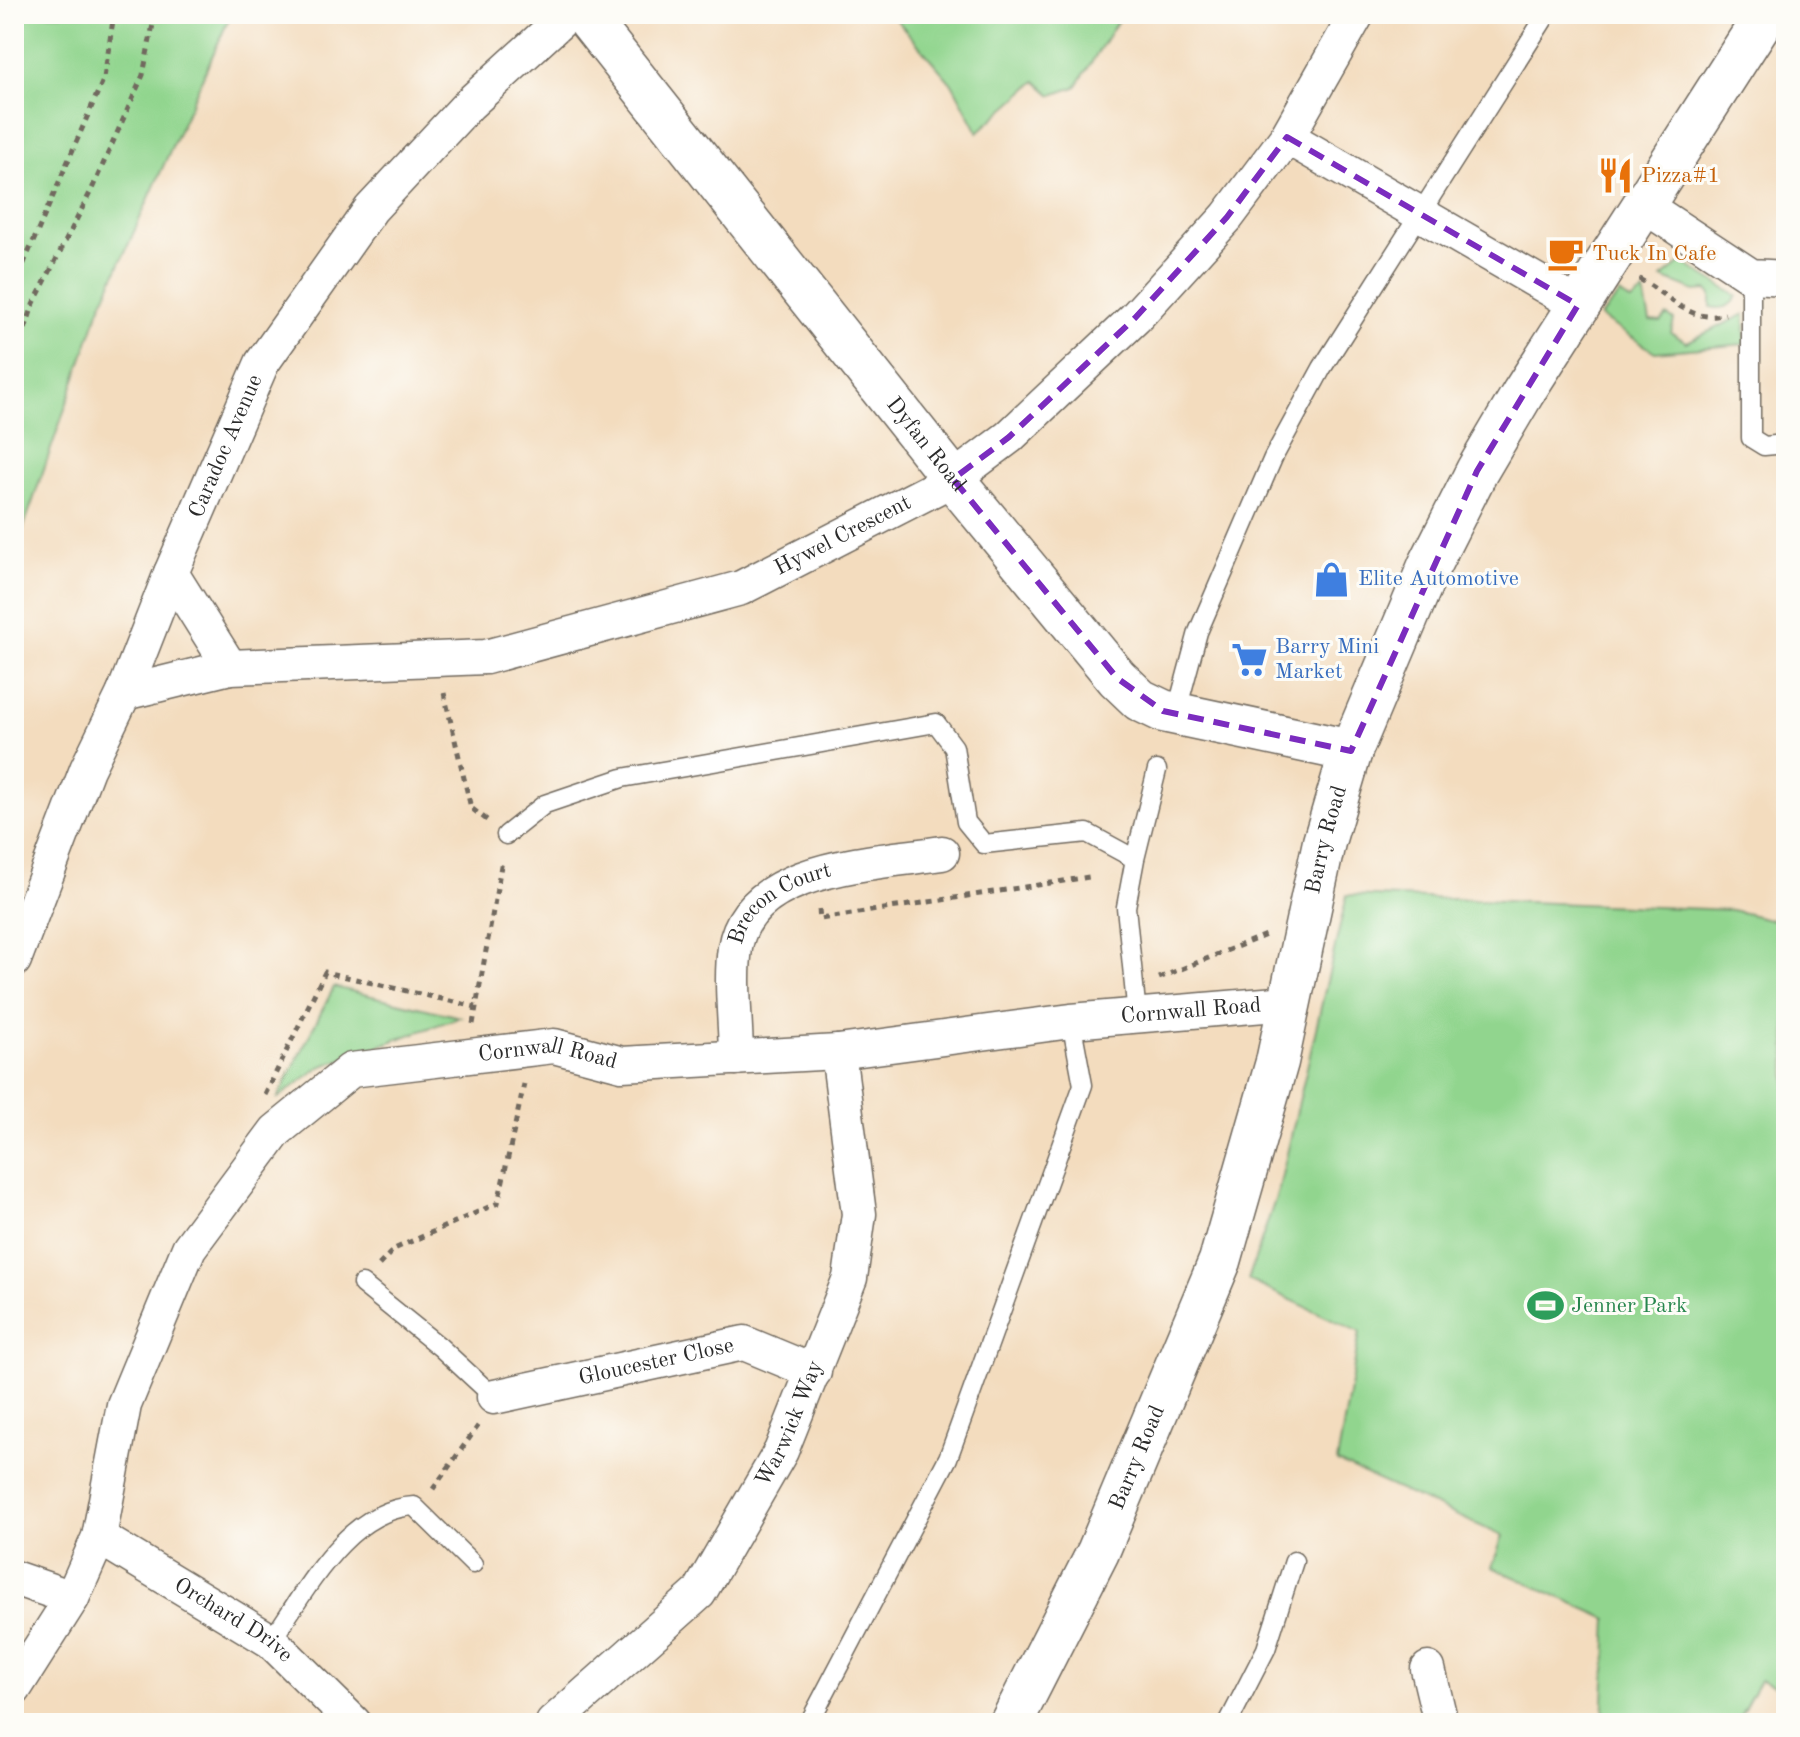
<svg xmlns="http://www.w3.org/2000/svg" width="1800" height="1737" viewBox="0 0 1800 1737" font-family="'Old Standard TT',serif">
  <rect width="100%" height="100%" fill="#fdfcf7"/>
  <filter id="ink" filterUnits="userSpaceOnUse"><feTurbulence type="fractalNoise" baseFrequency=".0125" numOctaves="2"/><feDisplacementMap in="SourceGraphic" scale="16" xChannelSelector="R" yChannelSelector="G"/><feConvolveMatrix kernelMatrix="1 2 1 2 8 2 1 2 1" color-interpolation-filters="sRGB"/></filter>
  <filter id="wash" filterUnits="userSpaceOnUse"><feTurbulence type="fractalNoise" baseFrequency=".006" numOctaves="4" result="noise"/><feDisplacementMap in="SourceGraphic" scale="32" xChannelSelector="R" yChannelSelector="G"/><feGaussianBlur stdDeviation="1.8" result="paint"/><feColorMatrix in="noise" values="0 0 0 0 0 0 0 0 0 0 0 0 0 0 0 0 0 1.4 0 .05"/><feComposite in="paint" operator="in"/></filter>
  <g filter="url(#wash)">
    <rect width="100%" height="100%" fill="#f3dcbe"/>
    <path fill="#91d58e" stroke="#5e805c" stroke-width="2" d="M14 14H231L100 308 14 555Z
      M902 14H1122L1076 87 1052 95 1036 81 978 132 953 85 896 19Z
      M1682 262 1737 296C1731 307 1723 310 1711 307V295L1707 290 1695 291 1662 278Z
      M1644 292 1650 321 1661 322 1667 315 1674 320 1671 333 1687 342 1745 314V344L1655 352 1600 317 1620 294 1631 302Z
      M1347 895 1732 910 1786 923V1691L1760 1680 1736 1723H1603L1608 1619 1492 1567 1503 1536 1337 1462 1360 1332 1248 1280 1279 1188Z
      M334 987 460 1017 320 1067 277 1099Z"/>
  </g>
  <g filter="url(#ink)">
    <g fill="none" stroke-linecap="round" stroke-linejoin="round">
      <defs>
        <path id="service" d="M1751 276V438L1764 446 1786 444
          M1176 714 1198 632 1273 458 1322 368 1547 14
          M506 835 545 804 622 778 936 723 954 747 966 822 984 844 1087 833 1135 859 1126 907 1137 1015
          M1135 859 1157 770
          M362 1284 440 1347 494 1397
          M271 1641C306 1591 346 1510 414 1506L473 1564
          M809 1723 948 1458 1083 1085 1071 1021
          M1228 1723 1266 1649 1294 1561"/>
        <g id="minor">
          <path d="M1287 137 1578 305"/>
          <path d="M1643 205 1751 276 1786 278"/>
          <path d="M171 573 230 667"/>
          <path id="s1" d="M124 693 230 667 486 657 741 588 953 479 1009 437 1135 318 1227 217 1287 137 1357 14"/>
          <path id="s2" d="M14 960 87 769 124 693 171 573 262 363 371 209 469 104 568 14"/>
          <path id="s3" d="M736 1058C736 1023 730 982 735 948 748 865 877 863 942 853"/>
          <path id="s4" d="M494 1397 744 1343 814 1372"/>
          <path id="s5" d="M99 1537 271 1641 354 1723"/>
          <path d="M14 1578 72 1598"/>
          <path d="M1428 1669 1441 1723"/>
          <path id="s6" d="M14 1689 72 1598 99 1537 124 1405 189 1248 276 1131 351 1070 554 1046 622 1064 838 1052 1071 1021 1289 1003"/>
          <path id="s7" d="M553 1723 699 1593 781 1451 850 1278 859 1214 838 1052"/>
        </g>
        <g id="tertiary">
          <path id="s8" d="M584 14 953 479 1117 678 1140 700 1163 711 1351 751"/>
          <path id="s9" d="M1011 1723 1098 1552 1220 1261 1277 1062 1324 842 1351 751 1429 566 1477 471 1523 393 1766 14"/>
        </g>
      </defs>
      <use href="#service" stroke="#71695e" stroke-width="21"/>
      <use href="#minor" stroke="#71695e" stroke-width="37"/>
      <use href="#tertiary" stroke="#71695e" stroke-width="45"/>
      <path stroke="#71695e" stroke-width="5" stroke-dasharray="6 6" stroke-linecap="butt" d="M1639 279C1667 293 1690 325 1725 314
        M14 286 104 78 114 14
        M14 363 33 305 92 189 143 75 155 14
        M444 693 471 808 487 820
        M819 909 820 919 1089 877
        M1159 978 1268 934
        M473 1024 502 860
        M265 1095 325 972 476 1007
        M379 1265 394 1249 498 1203 524 1084
        M433 1489 478 1426"/>
      <use href="#service" stroke="#fff" stroke-width="18"/>
      <use href="#minor" stroke="#fff" stroke-width="34"/>
      <use href="#tertiary" stroke="#fff" stroke-width="42"/>
    </g>
  </g>
  <path fill="none" stroke="#7b2cbf" stroke-width="6" stroke-dasharray="16 10" stroke-linejoin="round" d="M1287 137 1578 305 1477 471 1351 751 1163 711 1117 678 953 479 1009 437 1135 318 1227 217Z"/>
  <defs>
    <symbol id="restaurant-bare" viewBox="-9 -9 18 18"><path d="M-5-6h1v4h1v-4h1v4h1v-4h1v5L-1.5 .5V6h-2V.5L-5-1ZM5-6V6H3V1.5H1.5Q1.5-4 5-6Z" fill="#e8710a" stroke="#fdfcf7" stroke-width="2.5" paint-order="stroke"/></symbol>
    <symbol id="cafe-bare" viewBox="-9 -9 18 18"><path d="M-5.5-4.5H6V0H3Q3 3.5 0 3.5H-2.5Q-5.5 3.5-5.5 0ZM3-3.2v2h1.7v-2ZM-6 4.5H4V6H-6Z" fill="#e8710a" stroke="#fdfcf7" stroke-width="2.5" paint-order="stroke"/></symbol>
    <symbol id="shop-bare" viewBox="-9 -9 18 18"><path d="M-5-2.5h2.3a2.7 3.5 0 0 1 5.4 0H5L5.5 6h-11ZM-1.5-2.5h3a1.5 2.3 0 0 0-3 0Z" fill="#3f7fe0" stroke="#fdfcf7" stroke-width="2.5" paint-order="stroke"/></symbol>
    <symbol id="supermarket-bare" viewBox="-9 -9 18 18"><path d="M-6-5.5h2.5l.6 2H6L4.5 2H-2.5L-4.4-4H-6ZM-1.5 3.2a1.3 1.3 0 1 0 .1 0ZM3 3.2a1.3 1.3 0 1 0 .1 0Z" fill="#3f7fe0" stroke="#fdfcf7" stroke-width="2.5" paint-order="stroke"/></symbol>
    <symbol id="stadium-bare" viewBox="-9 -9 18 18"><path d="M0-5a6.5 5 0 1 0 0 10a6.5 5 0 1 0 0-10ZM-3.5-1.8h7v3.6h-7Z" fill="#2e9e5b" stroke="#fdfcf7" stroke-width="2.5" paint-order="stroke"/></symbol>
  </defs>
  <g fill-rule="evenodd">
    <use href="#restaurant-bare" x="1590" y="150" width="51" height="51"/>
    <use href="#cafe-bare" x="1540" y="228" width="51" height="51"/>
    <use href="#shop-bare" x="1306" y="554" width="51" height="51"/>
    <use href="#supermarket-bare" x="1224" y="634" width="51" height="51"/>
    <use href="#stadium-bare" x="1520" y="1280" width="51" height="51"/>
  </g>
  <g text-anchor="middle" dominant-baseline="central" stroke-width="6" stroke-linejoin="round" paint-order="stroke">
    <g font-size="22" fill="#c56008" stroke="#fdfcf7" text-anchor="start">
      <text x="1641" y="176">Pizza#1</text>
      <text x="1592" y="254">Tuck In Cafe</text>
    </g>
    <g font-size="22" fill="#2b2b2b" stroke="#fdfcf7">
      <text stroke="none"><textPath href="#s8" startOffset="550">Dyfan Road</textPath></text>
      <text stroke="none"><textPath href="#s2" startOffset="556">Caradoc Avenue</textPath></text>
      <text stroke="none"><textPath href="#s1" startOffset="744">Hywel Crescent</textPath></text>
      <text stroke="none"><textPath href="#s9" startOffset="942">Barry Road</textPath></text>
      <text stroke="none"><textPath href="#s3" startOffset="178">Brecon Court</textPath></text>
      <text stroke="none"><textPath href="#s6" startOffset="1568">Cornwall Road</textPath></text>
      <text stroke="none"><textPath href="#s6" startOffset="920">Cornwall Road</textPath></text>
      <text stroke="none"><textPath href="#s4" startOffset="166">Gloucester Close</textPath></text>
      <text stroke="none"><textPath href="#s7" startOffset="388">Warwick Way</textPath></text>
      <text stroke="none"><textPath href="#s9" startOffset="294">Barry Road</textPath></text>
      <text stroke="none"><textPath href="#s5" startOffset="158">Orchard Drive</textPath></text>
    </g>
    <g font-size="22" fill="#366cbe" stroke="#fdfcf7" text-anchor="start">
      <text x="1358" y="579">Elite Automotive</text>
      <text x="1275" y="647">Barry Mini<tspan x="1275" dy="25">Market</tspan></text>
    </g>
    <g font-size="22" fill="#27864d" stroke="#fdfcf7" text-anchor="start">
      <text x="1571" y="1306">Jenner Park</text>
    </g>
  </g>
  <rect width="1800" height="1737" fill="none" stroke="#fdfcf7" stroke-width="48"/>
</svg>
